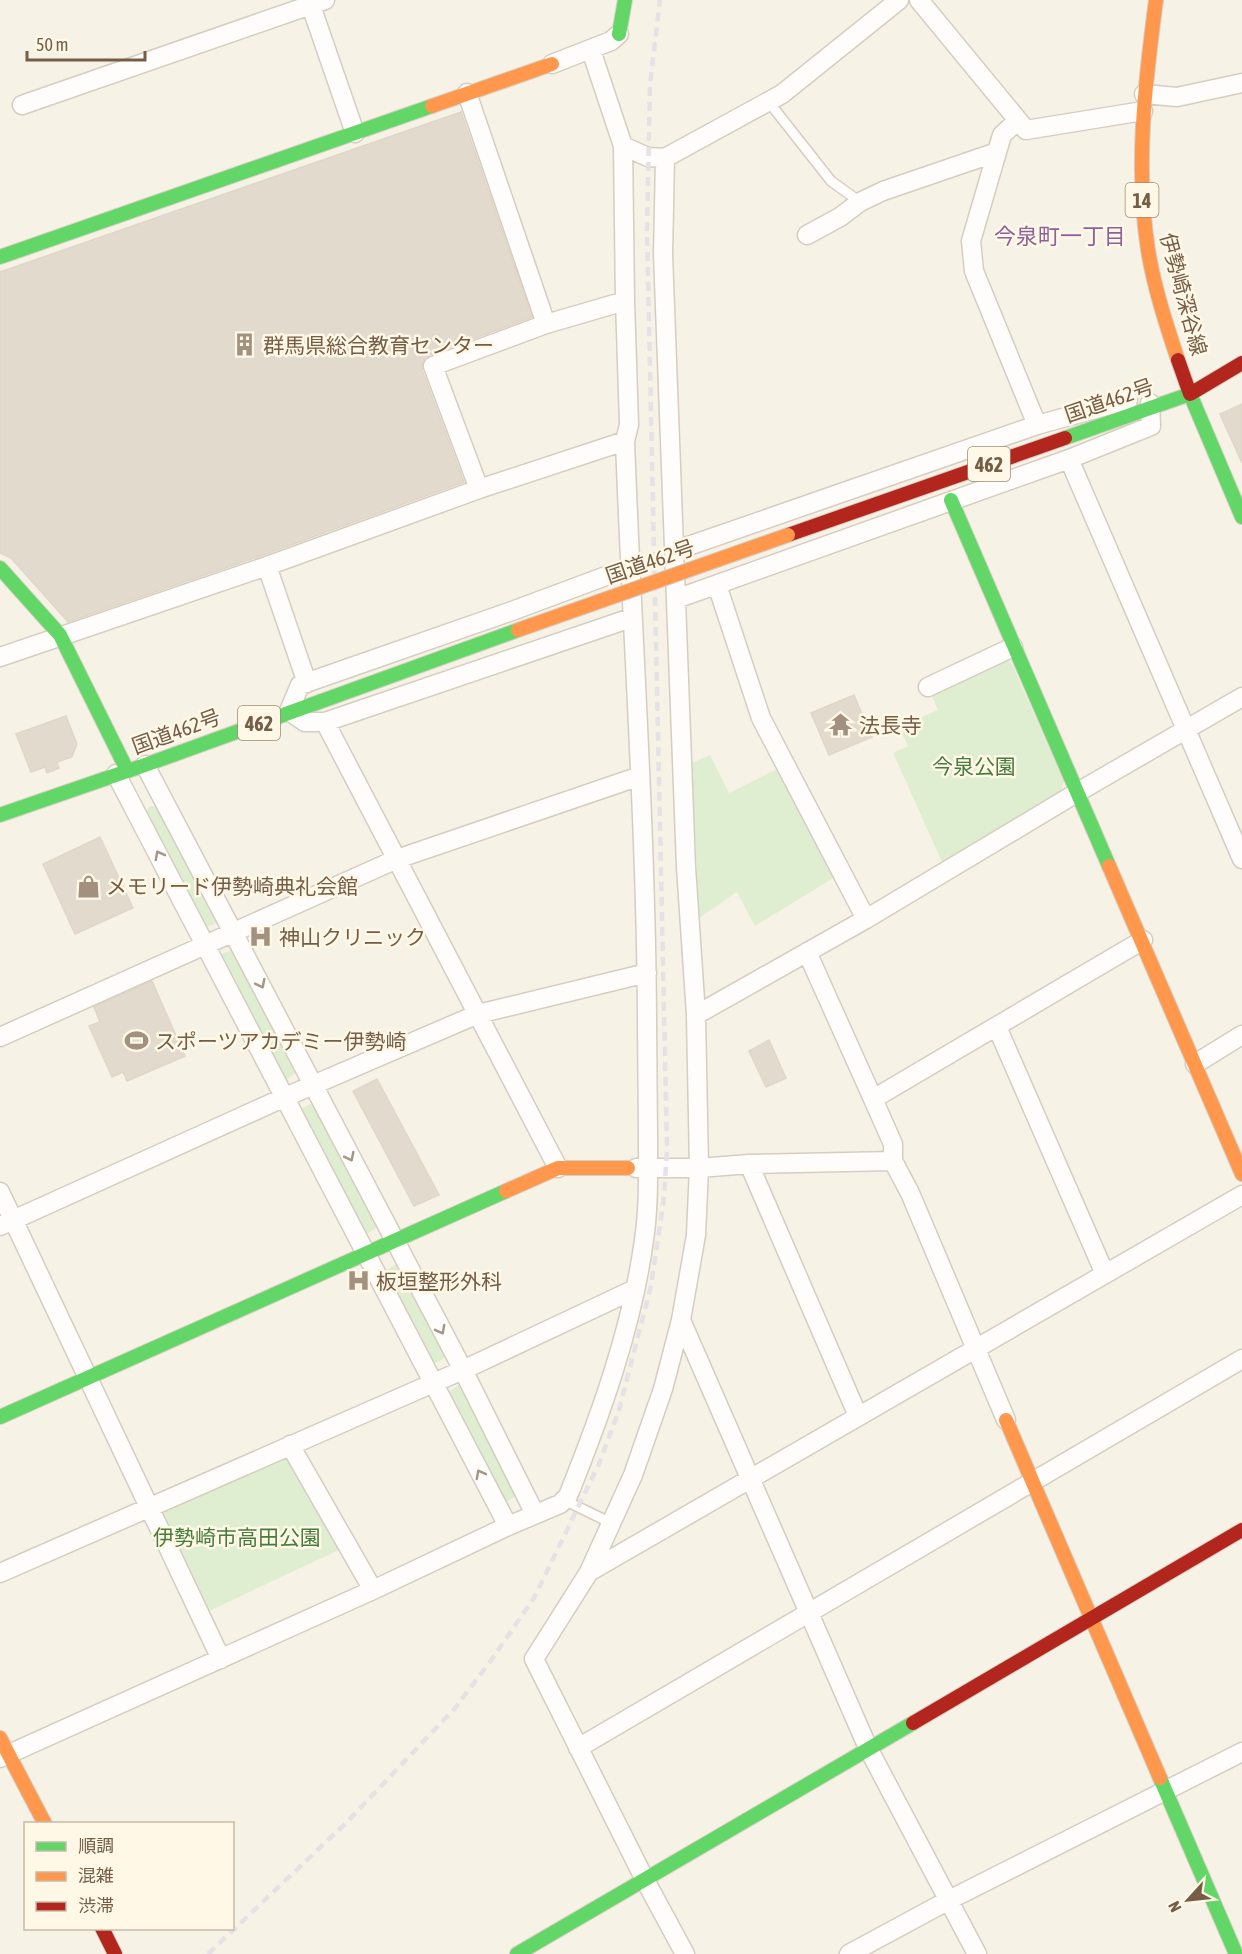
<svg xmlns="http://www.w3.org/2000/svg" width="1242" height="1954" viewBox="0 0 1242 1954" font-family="'Asap Condensed','Noto Sans JP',sans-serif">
  <rect width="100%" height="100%" fill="#f7f2e6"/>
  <path fill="#dfeed0" d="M1005 660 1011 662 1064 781 1061 792 942 862 893 753 908 746 899 727 938 710 931 694Z
    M710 755 729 793 781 767 835 877 755 926 737 892 699 918 692 763Z
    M151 806H158L217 912 216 922 213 925 206 926 199 920 145 818 146 810Z
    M231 950 239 955 298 1068 296 1073 287 1079 281 1075 221 960 222 954Z
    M310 1104H315L378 1224 375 1229 368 1233 361 1231 300 1115 301 1109Z
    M397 1264 446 1351 445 1357 437 1363 429 1361 385 1277 386 1270Z
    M460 1384 518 1491 516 1496 506 1502 501 1500 447 1393Z
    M284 1454 291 1457 343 1548 209 1611 162 1517 166 1509Z"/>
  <path fill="#e3dace" stroke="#e0d6c8" stroke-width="1.5" d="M461 112 532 317 429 355 422 364V370L464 482 263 555 68 622 11 558 0 553V272Z
    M1242 404V463L1220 414Z
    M854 695 872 737 829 755 811 713Z
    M66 716 77 744 72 757 57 762 59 768 47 773 45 767 31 772 16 734Z
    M100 837 133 908 75 934 43 864Z
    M152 981 185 1056 127 1081 123 1072 112 1077 89 1026 100 1022 94 1007Z
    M769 1040 786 1078 766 1087 749 1051Z
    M377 1079 439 1195 414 1206 353 1091Z"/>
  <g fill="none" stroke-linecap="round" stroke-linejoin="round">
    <defs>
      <path id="lane" d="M768 101 831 181 860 202
        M564 1500 611 1523"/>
      <path id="street" d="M309 0 355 133
        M919 0 1026 130 1143 111
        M552 64 611 41 619 34
        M467 93 546 324
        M1144 94 1177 97 1242 83
        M22 105 325 0
        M1017 121 1002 135 971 241 974 271 1037 425
        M623 146 648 157 665 158 782 94 899 0
        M665 158 663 254 686 867 696 1015 699 1168 696 1235 681 1320 663 1389 633 1475 589 1572 534 1659 645 1880 685 1954
        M807 235 840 217 860 202 883 191 997 152
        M1069 459 1242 859
        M479 489 433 366 546 324 625 301
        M674 551 1037 425 1128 400
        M267 566 307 683
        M630 567 512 611 300 685 289 711 305 722H325L631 618
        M717 585 761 718 866 919
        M676 599 1069 459 1151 426 1150 403
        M0 657 267 566 479 489 625 441
        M928 687 1013 647
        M325 722 558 1168
        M145 765 463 1370 535 1514
        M116 774 508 1526
        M807 952 873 1099 893 1144V1161L910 1193 1006 1420
        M696 1015 866 919 1078 792 1242 697
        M997 1027 1105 1274
        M0 1037 397 859 640 776
        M1195 1064 1242 1035
        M873 1099 1143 940
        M749 1164 858 1416
        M636 1168H699L749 1164 893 1161
        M0 1192 221 1659
        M0 1226 283 1098 478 1014 647 973
        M681 1320 868 1748 977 1954
        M290 1445 373 1590
        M589 1572 1242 1195
        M0 1573 463 1370 635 1289
        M578 1748 1242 1359
        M0 1758 373 1590 508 1526 560 1504 568 1496C601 1414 632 1328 644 1240 649 1206 648 1172 648 1138 648 1099 647 1059 647 1020 646 827 632 634 625 441L629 425 625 301 623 146 591 50
        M849 1954 949 1900 1242 1752"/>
      <path id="fast" d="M619 34 625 0
        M0 257 432 106
        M1065 438 1190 394 1242 517
        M951 500 1109 866
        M0 568 60 635 127 770
        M0 815 145 765 518 630
        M0 1417 506 1191
        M1160 1778 1236 1954
        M517 1954 913 1723"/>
      <path id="slow" d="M1156 0C1145 83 1135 167 1148 250 1154 287 1166 324 1178 360
        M432 106 552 64
        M1109 866 1242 1174
        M506 1191 558 1168H628
        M1006 1420 1160 1778
        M0 1738 45 1824"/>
      <path id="jam" d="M1178 360 1190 394 1242 363
        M788 535 1065 438
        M913 1723 1242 1530
        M102 1928 115 1954"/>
    </defs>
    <use href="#lane" stroke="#d6cdc1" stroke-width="12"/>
    <use href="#street" stroke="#d6cdc1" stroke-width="21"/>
    <use href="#fast" stroke="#d7cfc3" stroke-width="16"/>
    <use href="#slow" stroke="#d7cfc3" stroke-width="16"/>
    <use href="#jam" stroke="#d7cfc3" stroke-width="16"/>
    <use href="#lane" stroke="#fefdfb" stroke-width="9"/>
    <use href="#street" stroke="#fefdfb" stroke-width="18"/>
    <use href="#fast" stroke="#63d668" stroke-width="14"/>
    <use href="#slow" stroke="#ff974d" stroke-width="14"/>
    <use href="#jam" stroke="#b3261e" stroke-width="14"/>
    <path stroke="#e5e1e4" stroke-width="4.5" stroke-dasharray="9 6" stroke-linecap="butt" d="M208 1954 348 1821 455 1708 492 1659 534 1598 599 1464 619 1410 651 1286 664 1198 667 1147 647 230 650 84 660 0"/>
    <defs>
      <path id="slow-bridge" d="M518 630 788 535"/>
    </defs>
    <use href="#slow-bridge" stroke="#d5cdc3" stroke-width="16" stroke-linecap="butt"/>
    <use href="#slow-bridge" stroke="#ff974d" stroke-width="14"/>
  </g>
  <defs><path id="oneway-chevron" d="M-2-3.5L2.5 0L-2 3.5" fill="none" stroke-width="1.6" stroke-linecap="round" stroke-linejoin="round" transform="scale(1.5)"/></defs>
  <g stroke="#a59585">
    <use href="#oneway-chevron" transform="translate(159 855) rotate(-118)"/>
    <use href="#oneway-chevron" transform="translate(261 984) rotate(63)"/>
    <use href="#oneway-chevron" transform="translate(350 1157) rotate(63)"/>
    <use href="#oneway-chevron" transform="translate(441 1330) rotate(62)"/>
    <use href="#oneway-chevron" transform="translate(480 1474) rotate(-118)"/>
  </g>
  <defs>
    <symbol id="building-bare" viewBox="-9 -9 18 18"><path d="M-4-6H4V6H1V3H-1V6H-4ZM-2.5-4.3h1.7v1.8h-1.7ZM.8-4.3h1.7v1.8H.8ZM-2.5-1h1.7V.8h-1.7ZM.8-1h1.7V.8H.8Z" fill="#a2917e" stroke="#fff8e7" stroke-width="2.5" paint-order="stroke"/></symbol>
    <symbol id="temple-bare" viewBox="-9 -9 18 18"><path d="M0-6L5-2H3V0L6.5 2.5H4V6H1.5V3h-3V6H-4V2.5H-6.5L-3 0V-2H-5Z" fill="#a2917e" stroke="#fff8e7" stroke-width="2.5" paint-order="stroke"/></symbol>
    <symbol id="shop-bare" viewBox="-9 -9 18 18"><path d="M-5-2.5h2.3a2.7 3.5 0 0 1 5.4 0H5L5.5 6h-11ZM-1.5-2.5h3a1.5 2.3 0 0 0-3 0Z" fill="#a2917e" stroke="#fff8e7" stroke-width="2.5" paint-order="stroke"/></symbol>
    <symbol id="hospital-bare" viewBox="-9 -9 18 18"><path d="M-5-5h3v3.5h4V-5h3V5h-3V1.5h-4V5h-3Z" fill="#a2917e" stroke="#fff8e7" stroke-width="2.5" paint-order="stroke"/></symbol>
    <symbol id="stadium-bare" viewBox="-9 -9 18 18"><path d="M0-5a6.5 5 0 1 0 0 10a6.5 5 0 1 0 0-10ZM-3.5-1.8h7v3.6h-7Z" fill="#a2917e" stroke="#fff8e7" stroke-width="2.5" paint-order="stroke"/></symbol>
  </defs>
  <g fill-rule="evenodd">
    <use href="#building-bare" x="228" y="328" width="33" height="33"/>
    <use href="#temple-bare" x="824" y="708" width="33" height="33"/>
    <use href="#shop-bare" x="72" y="870" width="33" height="33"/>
    <use href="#hospital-bare" x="244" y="920" width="33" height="33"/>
    <use href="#stadium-bare" x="120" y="1024" width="33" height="33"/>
    <use href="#hospital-bare" x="342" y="1264" width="33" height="33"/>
  </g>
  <g text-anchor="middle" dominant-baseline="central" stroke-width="5" stroke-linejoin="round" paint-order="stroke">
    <g fill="#fff8e7" stroke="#9e8c76" stroke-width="1.5">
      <rect x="1125.5" y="183" width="33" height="34" rx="4.5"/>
      <rect x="968" y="447" width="42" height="34" rx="4.5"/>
      <rect x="238" y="706" width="42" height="34" rx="4.5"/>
    </g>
    <g font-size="20" font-weight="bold" fill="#755d46">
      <text x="1142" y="200">14</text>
      <text x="989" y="464">462</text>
      <text x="259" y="723">462</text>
    </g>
    <g font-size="21" fill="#755d46" stroke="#fff8e7">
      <text transform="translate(1184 294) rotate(75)">伊勢崎深谷線</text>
      <text transform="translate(1109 400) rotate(-19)">国道462号</text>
      <text transform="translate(650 561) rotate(-19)">国道462号</text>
      <text transform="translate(176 731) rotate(-20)">国道462号</text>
    </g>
    <g font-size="21" fill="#755d46" stroke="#fff8e7" text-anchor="start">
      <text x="263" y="345">群馬県総合教育センター</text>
      <text x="859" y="725">法長寺</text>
      <text x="106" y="886">メモリード伊勢崎典礼会館</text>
      <text x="279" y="937">神山クリニック</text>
      <text x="155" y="1041">スポーツアカデミー伊勢崎</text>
      <text x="376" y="1281">板垣整形外科</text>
    </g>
    <g font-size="21" fill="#487c3d" stroke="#fff8e7">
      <text x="974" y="766">今泉公園</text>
      <text x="237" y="1537">伊勢崎市高田公園</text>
    </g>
    <g font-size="22" fill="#8d6199" stroke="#fff8e7">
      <text x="1060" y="236">今泉町一丁目</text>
    </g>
  </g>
  <rect x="24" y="1822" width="210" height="108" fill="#fff8e7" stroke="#c8baa7" stroke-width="1.5"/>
  <rect x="36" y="1842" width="30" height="9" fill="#63d668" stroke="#c8baa7" stroke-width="1.5"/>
  <text x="78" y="1852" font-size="18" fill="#755d46">順調</text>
  <rect x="36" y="1872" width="30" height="9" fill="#ff974d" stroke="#c8baa7" stroke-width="1.5"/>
  <text x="78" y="1882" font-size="18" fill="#755d46">混雑</text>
  <rect x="36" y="1902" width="30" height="9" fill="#b3261e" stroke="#c8baa7" stroke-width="1.5"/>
  <text x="78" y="1912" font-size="18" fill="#755d46">渋滞</text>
  <g transform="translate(1188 1900) rotate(243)" stroke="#fff8e7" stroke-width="4.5" paint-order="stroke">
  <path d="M0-4.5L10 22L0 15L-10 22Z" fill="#755d46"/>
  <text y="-9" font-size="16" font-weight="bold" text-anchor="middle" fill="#755d46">N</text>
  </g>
  <path d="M27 51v9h118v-9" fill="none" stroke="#755d46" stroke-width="3"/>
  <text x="36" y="51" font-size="18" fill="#755d46" stroke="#fff8e7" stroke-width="4.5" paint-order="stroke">50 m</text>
</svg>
